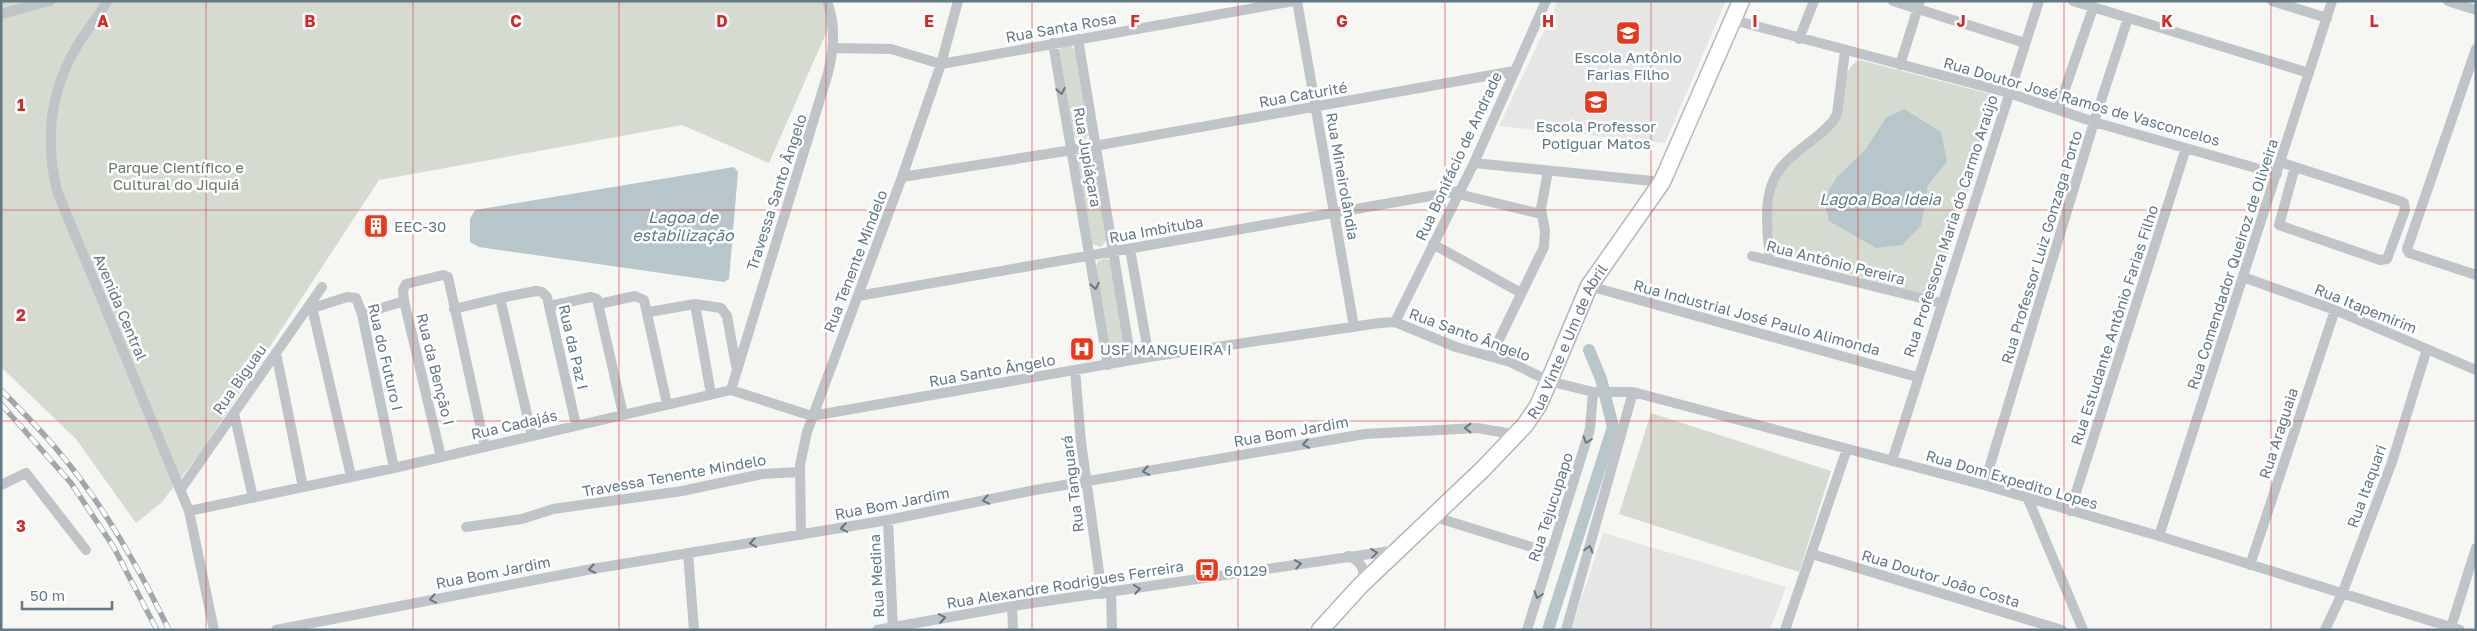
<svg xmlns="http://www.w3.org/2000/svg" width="2477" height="631" viewBox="0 0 2477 631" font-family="'Golos Text',sans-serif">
  <rect width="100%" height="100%" fill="#f6f6f2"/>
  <path fill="#e6e7e5" d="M1558 1H1726L1665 143 1499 126Z
    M1093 339 1096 353 1071 358 1069 344Z
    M1603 533 1786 587 1770 630H1571Z"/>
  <path fill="#d6dbd1" d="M1 1H821L831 22 769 163 682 125 379 180 199 455 161 503 136 523 76 439 1 367Z
    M1063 46H1071L1075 49 1089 134 1086 139 1081 141 1074 136 1059 50Z
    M1860 60 1990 94 1995 104 1938 287 1931 296 1784 256C1763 236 1771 183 1789 163 1800 152 1819 145 1827 132 1839 115 1839 67 1860 60Z
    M1087 151 1092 154 1108 239 1101 247 1092 244 1078 158 1079 153Z
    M1106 258 1111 261 1125 350 1119 353 1112 351 1110 347 1096 266 1098 261Z
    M1651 413 1831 471 1799 572 1619 514Z"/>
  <path fill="#b7c6ca" d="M1904 109 1941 132 1947 162 1928 185 1921 226 1902 245 1876 248 1829 221 1824 198 1837 177 1865 150 1886 118Z
    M734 167 738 172 729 279 724 282 479 247 470 242V219L475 210Z"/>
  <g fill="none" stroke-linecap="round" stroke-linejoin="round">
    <path stroke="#b7c6ca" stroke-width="12" d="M1548 630 1613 427 1601 379 1589 350"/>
    <defs>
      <g id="primary">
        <path id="s1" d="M1320 630 1361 585 1482 470 1525 425 1538 406 1549 381 1589 286 1662 182 1741 1"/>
      </g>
    </defs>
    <use href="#primary" stroke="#b1b8bb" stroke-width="19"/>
    <path stroke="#bec4c7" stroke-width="10" d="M107 1C98 17 86 31 77 46 50 91 45 141 57 191L189 511 214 630
      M1297 1 1354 327
      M1893 1 2025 43
      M2073 1 2309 73
      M2272 1 2327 18
      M2448 1 2476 10
      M1 14 50 1
      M1733 20 2009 93 2094 122 2277 174
      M1078 39 1131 360
      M1799 39 1814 1
      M1053 43 1108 365
      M834 48 891 49 941 64 1294 1
      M2476 49 2407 249 2409 253 2476 275
      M1900 65 1920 1
      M2058 109 2093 8
      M2280 162 2295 167 2400 201 2404 203 2405 210 2387 259 2380 260 2279 225 2295 167
      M1474 163 1662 182
      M902 177 1072 150 1514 71
      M1458 194 1541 214
      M1433 244 1521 293
      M1130 249 1149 357
      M1752 256 1941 303
      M1770 260C1767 227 1760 187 1787 161 1801 147 1820 137 1833 121L1837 114 1845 51
      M2243 277 2335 310 2476 370
      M1589 286 1917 377
      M858 296 1459 191
      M500 298 536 291 542 292 547 297 576 425
      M404 301 403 290 406 284 443 275 448 277 485 447
      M311 303 351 476
      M599 304 635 296 644 300 667 404
      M695 304 711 394
      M550 306 591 297 597 299 623 414
      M313 308 347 297 356 298 362 314 394 468
      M454 309 500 298 532 436
      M649 312 695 304 721 308 727 316 736 366
      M362 314 404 301 441 457
      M1395 322 1474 163 1546 1
      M276 353 303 487
      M1491 356 1544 247 1545 231 1541 209 1548 171
      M1075 370 1081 442 1102 594
      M731 390 828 73C834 48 836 26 827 1
      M234 413 253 498
      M1892 461 2039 1
      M1 485 26 473 86 550
      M1984 485 2094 122 2128 18
      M181 489 322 287
      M2028 499 2083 630
      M189 511 394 468 731 390 812 416 1149 357 1379 323 1395 322 1456 347 1510 362 1549 381 1593 392H1633L1984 485 2159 536 2460 630
      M2070 511 2186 148
      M1435 517 1551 553
      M888 520 893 630
      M466 527 522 519 553 509 682 491 762 474 800 472
      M801 535 800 465 807 432 902 177 941 64 958 1
      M2159 536 2332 1
      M688 553 694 630
      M1812 554 2062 630
      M1348 556C1361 561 1366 569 1362 583
      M2250 565 2335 310
      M1111 593 1112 630
      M1012 606 1013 630
      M2451 627 2476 548
      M276 630 592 569 888 520 1035 490 1365 434 1477 428 1507 433 1514 438
      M877 630 1012 606 1397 550
      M1527 630 1590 429 1593 392
      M1566 630 1633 392
      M1785 630 1847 449
      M2325 630 2342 594 2392 462 2427 349"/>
    <use href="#primary" stroke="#fff" stroke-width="16"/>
    <defs>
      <path id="rail" d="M1 390C21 410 41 430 59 452 103 504 139 568 169 630
        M1 404 71 483 113 546 157 630"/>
    </defs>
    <use href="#rail" stroke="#9fa8ad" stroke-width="5.5"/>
    <use href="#rail" stroke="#fff" stroke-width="4" stroke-dasharray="11" stroke-linecap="butt"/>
  </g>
  <defs><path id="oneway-chevron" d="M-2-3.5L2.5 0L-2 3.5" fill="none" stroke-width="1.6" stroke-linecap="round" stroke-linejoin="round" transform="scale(1.25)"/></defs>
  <g stroke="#637985">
    <use href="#oneway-chevron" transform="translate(1061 91) rotate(80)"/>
    <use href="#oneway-chevron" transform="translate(1095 286) rotate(80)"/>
    <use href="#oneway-chevron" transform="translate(1468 428) rotate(-180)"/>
    <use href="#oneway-chevron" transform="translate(1587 440) rotate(108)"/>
    <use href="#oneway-chevron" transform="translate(1306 444) rotate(170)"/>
    <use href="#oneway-chevron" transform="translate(1146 471) rotate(170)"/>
    <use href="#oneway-chevron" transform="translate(986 500) rotate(169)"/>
    <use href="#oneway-chevron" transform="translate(844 528) rotate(170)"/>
    <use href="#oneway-chevron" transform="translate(753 543) rotate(171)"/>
    <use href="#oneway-chevron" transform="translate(1589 549) rotate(-74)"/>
    <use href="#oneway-chevron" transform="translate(1374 553) rotate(-7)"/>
    <use href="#oneway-chevron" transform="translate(1298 564) rotate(-9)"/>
    <use href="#oneway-chevron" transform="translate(592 569) rotate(170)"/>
    <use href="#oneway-chevron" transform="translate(1137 589) rotate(-9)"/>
    <use href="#oneway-chevron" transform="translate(1538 595) rotate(108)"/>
    <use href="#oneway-chevron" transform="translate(433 599) rotate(169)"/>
    <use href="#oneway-chevron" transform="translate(942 618) rotate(-10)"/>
  </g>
  <path fill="none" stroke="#d62828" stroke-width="1" stroke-opacity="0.55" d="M206 1V630M413 1V630M619 1V630M826 1V630M1032 1V630M1238 1V630M1445 1V630M1651 1V630M1858 1V630M2064 1V630M2271 1V630M1 210H2476M1 421H2476"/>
  <defs>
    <symbol id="school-square" viewBox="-11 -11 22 22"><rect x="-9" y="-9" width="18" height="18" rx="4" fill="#eb381d" stroke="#fff"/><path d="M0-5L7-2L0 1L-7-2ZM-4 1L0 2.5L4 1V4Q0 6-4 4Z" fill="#fff"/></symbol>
    <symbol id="building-square" viewBox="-11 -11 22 22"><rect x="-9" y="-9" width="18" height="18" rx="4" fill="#eb381d" stroke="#fff"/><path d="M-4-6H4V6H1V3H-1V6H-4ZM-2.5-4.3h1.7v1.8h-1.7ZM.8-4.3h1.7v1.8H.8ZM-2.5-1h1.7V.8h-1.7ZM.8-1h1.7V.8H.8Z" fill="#fff"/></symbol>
    <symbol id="hospital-square" viewBox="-11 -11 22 22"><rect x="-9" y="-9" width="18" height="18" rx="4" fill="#eb381d" stroke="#fff"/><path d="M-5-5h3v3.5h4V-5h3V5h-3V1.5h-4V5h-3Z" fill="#fff"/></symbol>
    <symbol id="bus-square" viewBox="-11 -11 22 22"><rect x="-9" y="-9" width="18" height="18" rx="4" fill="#eb381d" stroke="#fff"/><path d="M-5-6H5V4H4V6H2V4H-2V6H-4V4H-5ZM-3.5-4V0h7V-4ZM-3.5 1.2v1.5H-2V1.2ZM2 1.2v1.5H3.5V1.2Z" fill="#fff"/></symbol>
  </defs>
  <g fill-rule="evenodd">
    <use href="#school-square" x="1614" y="19" width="28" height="28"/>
    <use href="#school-square" x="1582" y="88" width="28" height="28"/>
    <use href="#building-square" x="362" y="212" width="28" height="28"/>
    <use href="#hospital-square" x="1068" y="335" width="28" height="28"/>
    <use href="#bus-square" x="1193" y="556" width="28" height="28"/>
  </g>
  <g text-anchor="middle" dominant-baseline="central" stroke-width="5" stroke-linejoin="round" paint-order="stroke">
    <g font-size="15" fill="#637985" stroke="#fff">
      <text transform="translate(1061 27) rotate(-10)">Rua Santa Rosa</text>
      <text transform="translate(1303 94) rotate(-10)">Rua Caturité</text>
      <text transform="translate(2082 101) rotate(16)">Rua Doutor José Ramos de Vasconcelos</text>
      <text transform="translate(1458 156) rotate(-65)">Rua Bonifácio de Andrade</text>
      <text transform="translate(1088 157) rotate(80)">Rua Jupiáçara</text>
      <text transform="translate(1343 176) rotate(80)">Rua Mineirolândia</text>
      <text transform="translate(776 192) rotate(-72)">Travessa Santo Ângelo</text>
      <text transform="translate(1950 226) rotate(-72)">Rua Professora Maria do Carmo Araújo</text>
      <text transform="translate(1156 229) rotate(-10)">Rua Imbituba</text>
      <text transform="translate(2041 247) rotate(-73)">Rua Professor Luiz Gonzaga Porto</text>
      <text transform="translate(855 261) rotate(-69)">Rua Tenente Mindelo</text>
      <text transform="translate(1836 262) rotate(14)">Rua Antônio Pereira</text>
      <text transform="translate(2232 264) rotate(-72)">Rua Comendador Queiroz de Oliveira</text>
      <text transform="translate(121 307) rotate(67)">Avenida Central</text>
      <text transform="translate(2366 308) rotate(22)">Rua Itapemirim</text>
      <text transform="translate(1757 317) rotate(15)">Rua Industrial José Paulo Alimonda</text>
      <text transform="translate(2114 325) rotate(-72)">Rua Estudante Antônio Farias Filho</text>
      <text transform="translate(1470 334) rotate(20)">Rua Santo Ângelo</text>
      <text stroke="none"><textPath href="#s1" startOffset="384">Rua Vinte e Um de Abril</textPath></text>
      <text transform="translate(574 347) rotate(77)">Rua da Paz I</text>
      <text transform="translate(386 357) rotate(77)">Rua do Futuro I</text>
      <text transform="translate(436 369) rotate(76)">Rua da Benção I</text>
      <text transform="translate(992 370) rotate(-10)">Rua Santo Ângelo</text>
      <text transform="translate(239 379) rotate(-55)">Rua Biguau</text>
      <text transform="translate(514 424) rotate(-13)">Rua Cadajás</text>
      <text transform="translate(1291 431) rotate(-10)">Rua Bom Jardim</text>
      <text transform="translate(2278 433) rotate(-72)">Rua Araguaia</text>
      <text transform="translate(674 475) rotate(-10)">Travessa Tenente Mindelo</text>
      <text transform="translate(2012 479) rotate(16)">Rua Dom Expedito Lopes</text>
      <text transform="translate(1072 484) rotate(-97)">Rua Tanguará</text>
      <text transform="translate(2366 486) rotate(-70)">Rua Itaquari</text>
      <text transform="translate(892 503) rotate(-11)">Rua Bom Jardim</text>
      <text transform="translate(1550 507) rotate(-72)">Rua Tejucupapo</text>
      <text transform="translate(493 572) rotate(-11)">Rua Bom Jardim</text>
      <text transform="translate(876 576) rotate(-93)">Rua Medina</text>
      <text transform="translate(1941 578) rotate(17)">Rua Doutor João Costa</text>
      <text transform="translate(1065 584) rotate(-9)">Rua Alexandre Rodrigues Ferreira</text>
    </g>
    <g font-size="15" fill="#637985" stroke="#fff" text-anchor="start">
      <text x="1628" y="57" text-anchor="middle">Escola Antônio<tspan x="1628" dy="17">Farias Filho</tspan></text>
      <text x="1596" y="126" text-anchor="middle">Escola Professor<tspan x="1596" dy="17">Potiguar Matos</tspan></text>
      <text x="394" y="226">EEC-30</text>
      <text x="1100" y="349">USF MANGUEIRA I</text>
      <text x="1224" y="570">60129</text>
    </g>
    <g font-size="15" fill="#6a7b62" stroke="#fff">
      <text x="176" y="167">Parque Científico e<tspan x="176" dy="17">Cultural do Jiquiá</tspan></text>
    </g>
    <g font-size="16" font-style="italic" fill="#5f7b82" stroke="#fff">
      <text x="1880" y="199">Lagoa Boa Ideia</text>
      <text x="683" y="217">Lagoa de<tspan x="683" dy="18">estabilização</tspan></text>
    </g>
  </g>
  <g font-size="16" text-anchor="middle" font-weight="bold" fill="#d62828" stroke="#fff" stroke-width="5" stroke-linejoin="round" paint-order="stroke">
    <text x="103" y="27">A</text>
    <text x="310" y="27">B</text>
    <text x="516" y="27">C</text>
    <text x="722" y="27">D</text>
    <text x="929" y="27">E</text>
    <text x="1135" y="27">F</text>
    <text x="1342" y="27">G</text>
    <text x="1548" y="27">H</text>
    <text x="1755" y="27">I</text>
    <text x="1961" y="27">J</text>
    <text x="2167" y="27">K</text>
    <text x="2374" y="27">L</text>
    <text x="21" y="111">1</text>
    <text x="21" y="321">2</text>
    <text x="21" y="532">3</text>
  </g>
  <rect width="2477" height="631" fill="none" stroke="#637985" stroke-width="5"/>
  <path d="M22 601v8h90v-8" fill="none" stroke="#637985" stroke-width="2.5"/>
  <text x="30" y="601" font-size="15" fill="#637985" stroke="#ffffff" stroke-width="4" paint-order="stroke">50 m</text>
</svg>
